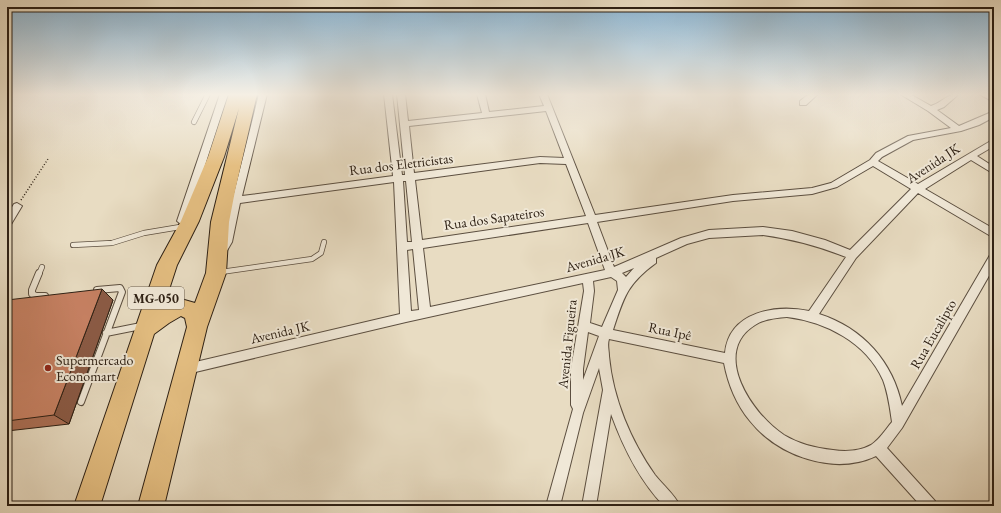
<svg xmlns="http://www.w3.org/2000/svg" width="1001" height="513" viewBox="0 0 1001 513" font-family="'EB Garamond',serif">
  <rect width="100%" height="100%" fill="#e8dcc2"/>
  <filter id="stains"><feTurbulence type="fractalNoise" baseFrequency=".005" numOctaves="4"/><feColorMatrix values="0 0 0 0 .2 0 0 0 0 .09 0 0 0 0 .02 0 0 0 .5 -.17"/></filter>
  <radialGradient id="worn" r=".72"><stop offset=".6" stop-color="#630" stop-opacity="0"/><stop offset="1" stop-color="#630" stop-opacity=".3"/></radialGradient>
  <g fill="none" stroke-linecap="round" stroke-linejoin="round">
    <defs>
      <path id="lane-far1" d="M194 122 208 94
        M73 245 112 243 144 233 180 227
        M221 272 312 259 321 253 324 242
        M39 274 42 267"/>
      <path id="lane" d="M39 273 32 290V294L36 296H45
        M106 333 141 326
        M81 402 122 292 120 288 97 290"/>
      <path id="street" d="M220 94H228L187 221 182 225 177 221Z
        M259 94H267L242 196 393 176 384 94H392L402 175H405L397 94H405L408 121 482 113 477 94H485L489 112 544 106 539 94H547L595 215 733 195 812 188 831 183 870 160 876 153 908 136 951 128 928 111 900 94H910L931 106C943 102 946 94 959 94L944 107 937 110 959 126 994 111V117L979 125 961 131 913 140 882 157 878 161 918 184 994 139V146L977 156 994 167V174L971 160 925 189 994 229V238L918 193 856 258 819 314C863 328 893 362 902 406L990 255 994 254V267L902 428 887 448 935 501 937 506H921L876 456C834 476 778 456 750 421 736 404 728 384 724 363L609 339C607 345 609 350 609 356 613 399 631 441 655 475 663 485 675 495 680 506H664C639 480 623 447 611 414L596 506H582L603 390 599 368 583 413 560 506H546L573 409 571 405V369L584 291 583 283 406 322 187 374 183 373 181 369 183 365 187 364 400 314 394 182 240 203 232 242 225 254H217L216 251 222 241ZM546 111 564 158 540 157 414 173 409 126ZM540 163 566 164 586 216 422 240 415 180ZM873 166 911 189 850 250 825 240 792 231 763 227 709 230 681 238 614 267 597 222 733 201 812 194 837 187ZM403 181H406L412 242H407ZM588 223 605 270 430 307 423 248ZM763 235C792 239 818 246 846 257L809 311C777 304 729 311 725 353L613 330C624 297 627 284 656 263V258L687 244 709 238ZM413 249 419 310 411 311 407 250ZM634 268 626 277 622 273ZM611 277 617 281 618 290 602 327 590 323 594 291 593 281ZM787 317C826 322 866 342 883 380 888 393 890 408 892 422 885 430 880 439 871 445 860 451 845 452 833 450 815 448 799 444 784 435 753 415 710 353 755 325 764 319 776 318 787 317ZM588 332 599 336 583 380V369Z
        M809 94H818L806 105H800V101Z
        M979 94H989L994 97V102Z
        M17 203 22 206 10 226 7 227V215L14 204Z"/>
      <path id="highway" d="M229 94H257L235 191 229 222 226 273 207 327 164 506H138L187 327 185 318 181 316 169 323 154 334 100 506H74L157 265 181 221 208 157ZM239 108 211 222 206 273 195 303 181 299 164 305 177 265 199 221 224 157Z"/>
    </defs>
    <use href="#lane-far1" stroke="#5c4f40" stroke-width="6"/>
    <use href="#lane" stroke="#5c4f40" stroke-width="8"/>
    <use href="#street" stroke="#5c4f40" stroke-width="2"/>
    <use href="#highway" stroke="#2d2014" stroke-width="2"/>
    <path stroke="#2d2014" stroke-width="1.5" stroke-dasharray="1 2" stroke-linecap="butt" d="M21 200 48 159"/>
    <use href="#lane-far1" stroke="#f0e8d7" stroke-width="4.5"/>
    <use href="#lane" stroke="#f0e8d7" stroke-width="6"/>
    <use href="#street" fill="#f0e8d7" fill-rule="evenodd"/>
    <use href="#highway" fill="#e4be81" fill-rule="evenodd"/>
  </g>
  <path fill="#ab6f55" stroke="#2d2014" d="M7 300H113L69 424 7 431Z"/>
  <path fill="#8b5a45" stroke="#2d2014" d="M102 289 113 300 69 424 54 415Z"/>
  <path fill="#c78163" stroke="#2d2014" d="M102 289 54 415 7 421V300Z"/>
  <linearGradient id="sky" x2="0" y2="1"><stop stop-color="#89b6d6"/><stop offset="0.57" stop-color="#f5efe4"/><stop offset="1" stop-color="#f5efe4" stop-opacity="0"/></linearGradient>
  <rect width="1001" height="166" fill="url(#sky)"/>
  <circle fill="#8f2418" stroke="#f0e8d7" stroke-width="1.5" cx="48" cy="368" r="4"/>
  <g text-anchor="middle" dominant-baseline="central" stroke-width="4" stroke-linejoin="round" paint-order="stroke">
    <rect fill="#f0e8d7" stroke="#685c4e" stroke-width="1" x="128" y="287" width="56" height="22" rx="3"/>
    <g font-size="13" font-weight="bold" fill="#2d2014">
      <text x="156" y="298">MG-050</text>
    </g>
    <g font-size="14" fill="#2d2014" stroke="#f0e8d7">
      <text transform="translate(933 163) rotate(-33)">Avenida JK</text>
      <text transform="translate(401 164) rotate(-7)">Rua dos Eletricistas</text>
      <text transform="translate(494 218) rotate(-8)">Rua dos Sapateiros</text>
      <text transform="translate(595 259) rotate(-16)">Avenida JK</text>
      <text transform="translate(670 331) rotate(12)">Rua Ipê</text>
      <text transform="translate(280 332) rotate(-13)">Avenida JK</text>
      <text transform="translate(933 334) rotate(-60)">Rua Eucalipto</text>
      <text transform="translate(567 344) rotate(-84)">Avenida Figueira</text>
    </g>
    <g font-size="14" fill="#2d2014" stroke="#f0e8d7" text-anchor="start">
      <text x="56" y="360">Supermercado<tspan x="56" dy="16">Economart</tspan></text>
    </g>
  </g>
  <rect width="1001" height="513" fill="none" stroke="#e8dcc2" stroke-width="24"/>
  <rect x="8" y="8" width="985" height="497" fill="none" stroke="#2d2014" stroke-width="2"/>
  <rect x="12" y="12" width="977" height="489" fill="none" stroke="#2d2014"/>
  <rect width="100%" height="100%" filter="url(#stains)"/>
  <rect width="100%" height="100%" fill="url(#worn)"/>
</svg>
